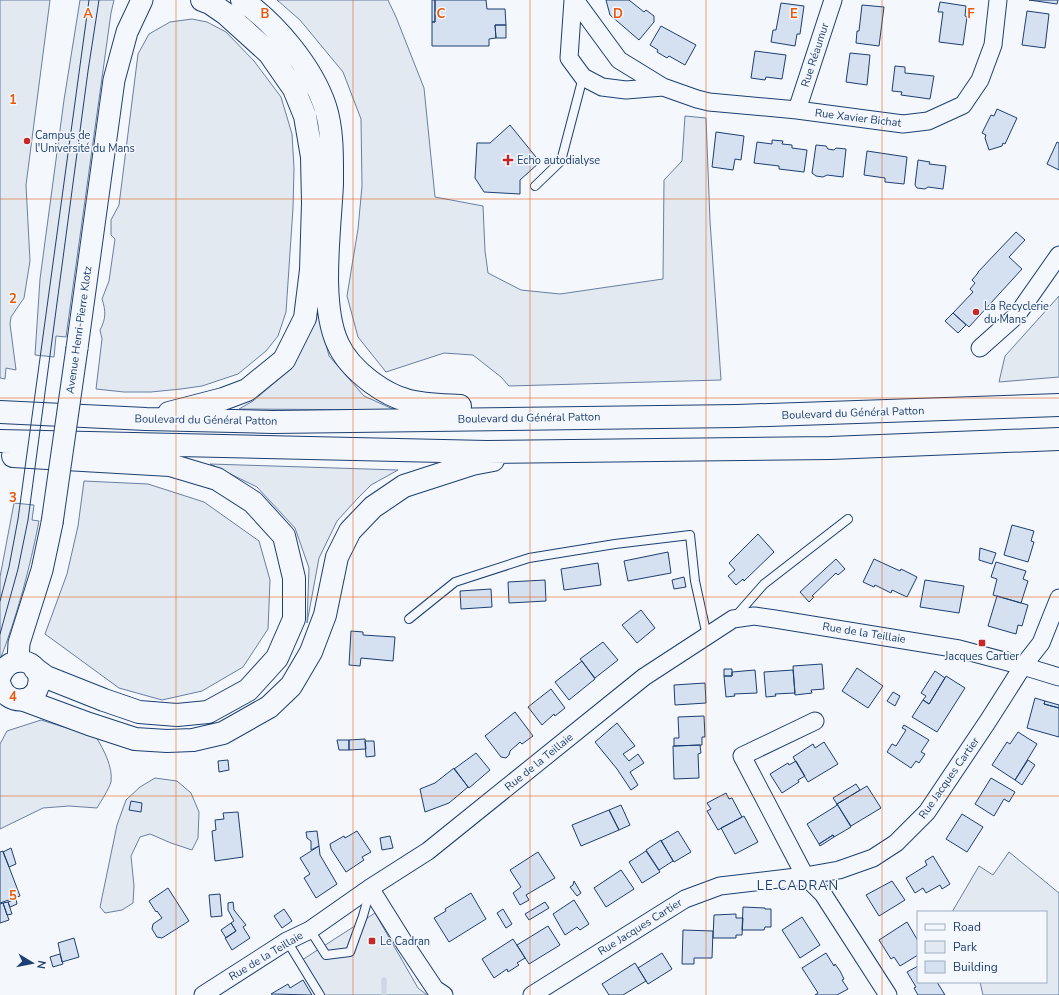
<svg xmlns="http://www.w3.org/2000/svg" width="1059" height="995" viewBox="0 0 1059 995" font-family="'Nunito Sans',sans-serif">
  <rect width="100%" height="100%" fill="#f4f7fb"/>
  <path fill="#e3e9f0" stroke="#687fa3" d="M0 0H50L26 185 30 261 24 298 11 317 10 324 16 370 6 368 5 379 0 378Z
    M80 0H114L111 13 66 337 56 336 54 357 35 355 40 279 64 100Z
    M277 0H388L396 17 424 88 435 197 483 206 485 251 488 273 521 290 560 294 663 279 664 180 682 161 685 116 706 118 710 221 721 380 509 386 501 377 473 355 444 353 386 372 358 337 347 296 358 229 362 186 361 119 343 72 300 20Z
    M192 19 207 22 226 32 254 61 281 97 292 134 294 168 293 208 286 312 278 336 266 351 238 374 202 386 181 389 151 392H124L96 389 102 339 100 330C106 319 106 311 102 299L109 281 115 239 111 235V220L119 205 138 54 149 34 170 22Z
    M319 273V317L329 356 364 396 395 410 239 409 253 401 292 368 313 323Z
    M1059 296V377L999 382 1005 356Z
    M210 464 398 470 371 485 357 499 337 521 319 558 307 623 309 568 295 528 257 487Z
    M84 481 148 484 204 502 259 541 270 580 268 629 243 667 202 691 162 700 119 688 45 634 67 574 78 526Z
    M14 503 34 505 32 520 39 521C30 568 17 616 0 660V577Z
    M41 720 96 737C104 750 113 767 111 782 109 789 101 801 97 808L69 806 43 808 0 829V744L7 731Z
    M155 778 177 781 191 793 199 812 198 838 192 850 171 843 150 834 140 837 131 856 134 886 133 903 122 910 105 913 100 907 117 825 126 800 140 787Z
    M1009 852 1059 893V995H983L980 982H1046V912H952L979 866 993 875Z
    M375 913 418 988 427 995H324L302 960Z"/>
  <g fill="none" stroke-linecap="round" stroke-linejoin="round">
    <path stroke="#cfd7e4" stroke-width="5.5" d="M384 980V995"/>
  </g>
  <path fill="#d5e0f0" stroke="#1d3f73" d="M432 0H435V22H432Z
    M435 0H486L487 9H505L506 25H495L496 38 489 39V46H432V22H435Z
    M606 0H629L644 12 646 10 654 16V22L639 40 610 15Z
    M1029 0H1058L1057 4Z
    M940 2 966 6 965 16 967 17 963 45 939 42 943 12H938Z
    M781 3 804 6 800 34H797L795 46 771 42 773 30H776Z
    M862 5 884 7 879 46 856 43 857 31H859Z
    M1027 11 1049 14 1045 48 1022 45Z
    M495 25H506V38H496Z
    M661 26 696 45 685 65 669 56 667 58 657 52 658 50 650 45Z
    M755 51 786 55 782 79 766 77 765 80 751 78Z
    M850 53 870 55 867 85 846 82Z
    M895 66 905 67V73L934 76 930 99 901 95 902 92 892 91Z
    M997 109 1017 118 1005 144 1003 143 1002 146 989 150 985 138 986 135 982 133 991 115 994 116Z
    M510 125 540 162 520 180V194L484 192 475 178 477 143H490Z
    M716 132 744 136 741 160 735 159 733 170 712 167Z
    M772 140 783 141 782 144 792 145V148L807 150 804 172 779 169V166L754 163 757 142 772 144Z
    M1057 142 1059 143V170L1047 164Z
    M816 145 826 146 828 149 834 150 836 148 846 149 843 177 827 175 823 177 816 176 812 173Z
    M867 151 907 157 904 184 885 182V178L864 175Z
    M918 160 930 162 929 164 946 166 943 189 928 187 925 189 917 188 915 185Z
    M1016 232 1025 240 1009 257 1022 269 969 327 953 313 973 292 970 289 975 283 972 280 978 273V272Z
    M953 313 966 325 958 333 945 321Z
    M1012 525 1034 531 1031 541 1034 542 1028 562 1004 555Z
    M758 534 774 552 744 581 743 579 736 585 728 576 735 570 729 563Z
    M980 548 996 553 992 564 979 560Z
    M668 552 671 573 628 581 624 561Z
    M836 559 845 569 838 575 836 573 812 596 814 597 809 602 800 592Z
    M874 559 900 571 901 569 917 577 907 597 892 590 891 593 875 585 874 587 863 582Z
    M996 562 1026 571 1023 579 1028 581 1021 603 993 595 997 579 991 577Z
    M598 563 601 585 564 590 561 569Z
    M684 577 686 587 674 589 672 580Z
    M545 580 546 601 509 603 508 582Z
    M925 580 964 586 959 613 920 607Z
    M491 589 492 607 461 609 460 591Z
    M997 596 1028 605 1022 626 1018 625 1016 634 988 626Z
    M641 610 655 628 637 643 622 625Z
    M351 631 363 632V635L395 637 393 661 361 658 360 666 349 665Z
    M603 642 618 660 595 678 580 659Z
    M582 661 595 679 569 700 555 682Z
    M822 664 824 689 811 690 812 693 795 695 793 666Z
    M857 668 883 686 868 708 842 691Z
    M724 669H732V676H724Z
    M755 670 757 693 734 694 735 696 726 697 724 676H732V672Z
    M793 670 795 693 775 694 776 696 766 697 764 672Z
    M935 671 945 678 929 704 923 700 926 696 921 693Z
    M946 676 965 688 937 732 912 717 923 700 929 704Z
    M705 683 706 703 675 705 674 685Z
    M551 689 565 708 555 716 554 714 542 725 528 707Z
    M893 692 900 696 895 706 887 701Z
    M1035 698 1045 701 1044 704 1059 708V737L1027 728Z
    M1045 701 1059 705V708L1044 704Z
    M515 712 533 736 522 744 520 742 510 751 509 755 506 758 501 757 485 736Z
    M704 716 705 737H702V745L674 746V738H679L678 717Z
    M617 723 635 746 623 754 629 761 638 754 644 763 630 772 638 785 631 790 617 769 595 742Z
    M904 725 929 740 921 752 925 754 919 763 916 761 911 768 887 752 892 744 896 746 906 730 902 728Z
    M1018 732 1037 744 1015 780 992 765 1007 742 1010 744Z
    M365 739 366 749 349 750V740Z
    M337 740H349V750H339Z
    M365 741H374L375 756 366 757Z
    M824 742 838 764 808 782 793 757 813 744 815 748Z
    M700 745 701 753 698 754 699 778 674 779 673 746Z
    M476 753 490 770 469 788 454 769Z
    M228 760 229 770 219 772 218 761Z
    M1028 760 1035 765 1022 785 1015 780Z
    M796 761 805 776 798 780 799 782 782 793 770 774 788 763 789 765Z
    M454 768 468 787 449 803 425 812 420 789 435 783Z
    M991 778 1015 792 1009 802 1004 799 994 816 975 804Z
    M856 784 860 790 837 804 833 798Z
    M867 786 881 808 851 826 837 804Z
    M726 793 729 799 732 798 742 817 718 830 707 811 711 809 707 803Z
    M131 801 142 803 141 812 129 810Z
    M837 804 851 827 834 837 833 835 819 844 807 824 836 806Z
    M621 805 630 825 619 830 609 810Z
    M609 810 619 830 581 846 572 825Z
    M238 812 243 857 215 861 212 831 216 830 215 820 224 819 223 813Z
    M962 814 983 827 967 852 946 839Z
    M744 816 758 842 735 854 721 828Z
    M317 831 319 846 311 850V841L307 838 306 832Z
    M357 831 371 852 362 857 364 860 346 872 331 849 330 844 344 836 345 838Z
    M678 831 691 852 674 862 661 841Z
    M833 835 834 837 820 846 819 844Z
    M390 836 393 848 382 850 380 838Z
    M661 840 673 861 659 870 646 850Z
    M319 846 320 855 337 884 316 898 304 878 310 874 300 858Z
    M11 848 16 864 9 867 3 852Z
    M3 851 20 896 0 903V852Z
    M646 851 660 872 642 883 629 862Z
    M538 852 555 878 526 895 529 900 520 905 513 893 521 887 510 870Z
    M933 856 950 884 942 889 940 885 926 893 923 888 915 893 906 878 927 865 925 861Z
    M621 870 634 889 606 907 594 888Z
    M574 881 581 893 577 896 570 887 573 885Z
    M892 881 905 900 879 916 866 895Z
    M168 888 189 921 162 938 157 937 152 929 153 924 162 918 157 911 156 912 149 901Z
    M471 893 486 919 449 942 434 918 446 911 445 909Z
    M220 894 222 916 211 917 209 895Z
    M16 899 17 904 10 907 8 902Z
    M574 900 589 924 580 930 577 927 565 935 553 914Z
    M8 902 12 914 7 915 3 903Z
    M233 902 234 910 246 925 243 927 250 938 232 950 225 938 236 931 231 923 234 921 228 910V903Z
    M545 902 549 908 529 920 525 914Z
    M3 903 9 920 0 923V904Z
    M743 907 765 908V909H771V927H765L764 930H742Z
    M284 909 292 921 282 928 274 916Z
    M503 909 512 924 506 928 497 913Z
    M736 914V918H743L742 935H736V938H713L714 915Z
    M802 917 820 945 800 958 782 930Z
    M907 922 918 941V955L900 966 894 957 891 959 879 940Z
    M231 923 236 931 226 938 221 930Z
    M548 926 560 945 529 964 517 945Z
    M683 930 713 931 712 958H694V964H682Z
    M74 938 79 957 62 962 58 943Z
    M513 939 525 958 517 963 519 965 508 972 507 969 494 978 482 959Z
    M662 953 672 969 648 984 638 968Z
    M826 953 834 966 835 964 840 971 844 979 842 980 848 989 837 995H815L818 993 802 968Z
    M60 954 63 964 53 967 50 957Z
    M635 963 646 981 623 995H609L602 984Z
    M918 966V982H937L945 995H918L914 988 916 987 907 972Z
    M303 980 312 995 271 994 288 984 290 988Z"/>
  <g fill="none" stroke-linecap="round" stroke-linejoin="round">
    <defs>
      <path id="service" d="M535 186 561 161 583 77
        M735 617 764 584 848 519
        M409 619 455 582 529 558 615 544 690 535 695 581 707 636
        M310 930 326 955 350 952 363 916 370 891
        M287 941 320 995"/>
      <path id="minor" d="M573 0 569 58 583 77 602 87 626 90 663 87
        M575 0 619 60 663 87 697 99 709 102 797 110 903 124 928 121 963 105 980 80 993 45 998 0
        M797 110 833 0
        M980 348 1017 315 1059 255
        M815 721 742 756 805 876 823 894 888 995
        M370 888 405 944 435 989 444 995
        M203 995 287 941 310 930 370 888 428 851 644 677 733 619 754 616 775 619 959 649 1023 666 1059 677
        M532 995 685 899 720 886 805 876 839 870 873 858 896 843 927 812 988 721 1023 666 1041 643 1059 598"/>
      <path id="tertiary" d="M77 348 114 80 127 32 142 0
        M18 661 19 643 42 570 52 523
        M0 677C9 652 41 659 39 682 37 705 6 706 0 684"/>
      <path id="trunk" d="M242 0C276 24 312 67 325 106 333 130 332 160 332 184 330 229 319 304 338 344 345 360 358 372 371 382 382 390 394 397 406 400 424 405 443 405 460 406
        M0 412 146 419 273 422 737 416 1059 405
        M169 413 223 399 247 390 284 360 305 318 311 270 313 203 312 157 305 116 294 89 269 53 226 14 210 3 202 0
        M0 441 487 452 830 448 1059 439
        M13 456 170 465 217 479 253 502 284 536 294 578V619L277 658 248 690 208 712 177 715 139 712 104 700 46 677 35 669
        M24 700 89 724 135 739 167 741 193 740 223 733 269 707 291 686 311 652 325 615 337 557 350 531 373 507 404 486 472 464 493 460"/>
    </defs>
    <use href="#service" stroke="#1d3f73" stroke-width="10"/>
    <use href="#minor" stroke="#1d3f73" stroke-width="19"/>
    <use href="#tertiary" stroke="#1d3f73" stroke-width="23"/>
    <use href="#trunk" stroke="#1d3f73" stroke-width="24"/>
    <use href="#service" stroke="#f4f7fb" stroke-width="8"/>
    <use href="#minor" stroke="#f4f7fb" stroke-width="17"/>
    <use href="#tertiary" stroke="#f4f7fb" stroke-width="21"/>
    <use href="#trunk" stroke="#f4f7fb" stroke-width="22"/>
    <path stroke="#1d3f73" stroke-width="1" d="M0 601 9 567 18 519 89 0
      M0 634 18 569 28 520 88 71 99 0"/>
    <defs>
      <path id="tertiary-bridge" d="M52 523 77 348"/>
    </defs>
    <use href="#tertiary-bridge" stroke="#1d3f73" stroke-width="23" stroke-linecap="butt"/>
    <use href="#tertiary-bridge" stroke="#f4f7fb" stroke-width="21"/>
  </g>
  <path fill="none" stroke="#e8590c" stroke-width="1" stroke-opacity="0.55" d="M176 0V995M353 0V995M530 0V995M706 0V995M882 0V995M0 199H1059M0 398H1059M0 597H1059M0 796H1059"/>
  <g fill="#c62828" stroke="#f4f7fb" stroke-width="1.5">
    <circle cx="27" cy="141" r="4"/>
    <path d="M506 154h4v4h4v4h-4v4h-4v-4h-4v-4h4z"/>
    <circle cx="976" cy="312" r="4"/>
    <rect x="978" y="639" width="8" height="8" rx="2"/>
    <rect x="368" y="937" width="8" height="8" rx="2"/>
  </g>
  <g text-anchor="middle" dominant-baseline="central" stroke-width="3" stroke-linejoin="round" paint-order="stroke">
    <g font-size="11" fill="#1d3f73" stroke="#f4f7fb">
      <text transform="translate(815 55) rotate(-72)">Rue Réaumur</text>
      <text transform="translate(858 118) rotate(7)">Rue Xavier Bichat</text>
      <text transform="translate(79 330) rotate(-82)">Avenue Henri-Pierre Klotz</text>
      <text transform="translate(853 413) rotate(-2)">Boulevard du Général Patton</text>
      <text transform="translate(529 418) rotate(-1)">Boulevard du Général Patton</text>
      <text transform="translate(206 420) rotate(1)">Boulevard du Général Patton</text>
      <text transform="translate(864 633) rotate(9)">Rue de la Teillaie</text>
      <text transform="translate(539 762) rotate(-39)">Rue de la Teillaie</text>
      <text transform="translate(949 778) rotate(-55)">Rue Jacques Cartier</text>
      <text transform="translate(640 927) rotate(-32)">Rue Jacques Cartier</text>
      <text transform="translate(266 956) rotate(-31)">Rue de la Teillaie</text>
    </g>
    <g font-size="11" fill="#1d3f73" stroke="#f4f7fb" text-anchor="start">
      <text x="35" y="135">Campus de<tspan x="35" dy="13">l'Université du Mans</tspan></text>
      <text x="517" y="160">Echo autodialyse</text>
      <text x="984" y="306">La Recyclerie<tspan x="984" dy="13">du Mans</tspan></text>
      <text x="982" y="656" text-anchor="middle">Jacques Cartier</text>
      <text x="380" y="941">Le Cadran</text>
    </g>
    <g font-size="13" letter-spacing="1" fill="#1d3f73" stroke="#f4f7fb">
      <text x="798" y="886">LE CADRAN</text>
    </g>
  </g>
  <g font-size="13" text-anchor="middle" font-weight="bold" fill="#e8590c" stroke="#f4f7fb" stroke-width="3" stroke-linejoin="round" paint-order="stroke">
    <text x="88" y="18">A</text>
    <text x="265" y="18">B</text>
    <text x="441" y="18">C</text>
    <text x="618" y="18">D</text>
    <text x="794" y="18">E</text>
    <text x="971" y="18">F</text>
    <text x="13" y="104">1</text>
    <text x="13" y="303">2</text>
    <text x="13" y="502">3</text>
    <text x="13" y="701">4</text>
    <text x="13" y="900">5</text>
  </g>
  <rect x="917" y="911" width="130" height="72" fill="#f4f7fb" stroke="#9eadc5"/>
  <rect x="925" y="924" width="20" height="6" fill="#f4f7fb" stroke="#9eadc5"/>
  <text x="953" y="931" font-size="12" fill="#1d3f73">Road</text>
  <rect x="925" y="941" width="20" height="12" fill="#e3e9f0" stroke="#9eadc5"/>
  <text x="953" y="951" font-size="12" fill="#1d3f73">Park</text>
  <rect x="925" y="961" width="20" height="12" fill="#d5e0f0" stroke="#9eadc5"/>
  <text x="953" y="971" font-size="12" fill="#1d3f73">Building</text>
  <g transform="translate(32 963) rotate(100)" stroke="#f4f7fb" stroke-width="3" paint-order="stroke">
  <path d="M0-3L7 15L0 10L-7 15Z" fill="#1d3f73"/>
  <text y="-6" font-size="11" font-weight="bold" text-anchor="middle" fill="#1d3f73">N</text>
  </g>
</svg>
